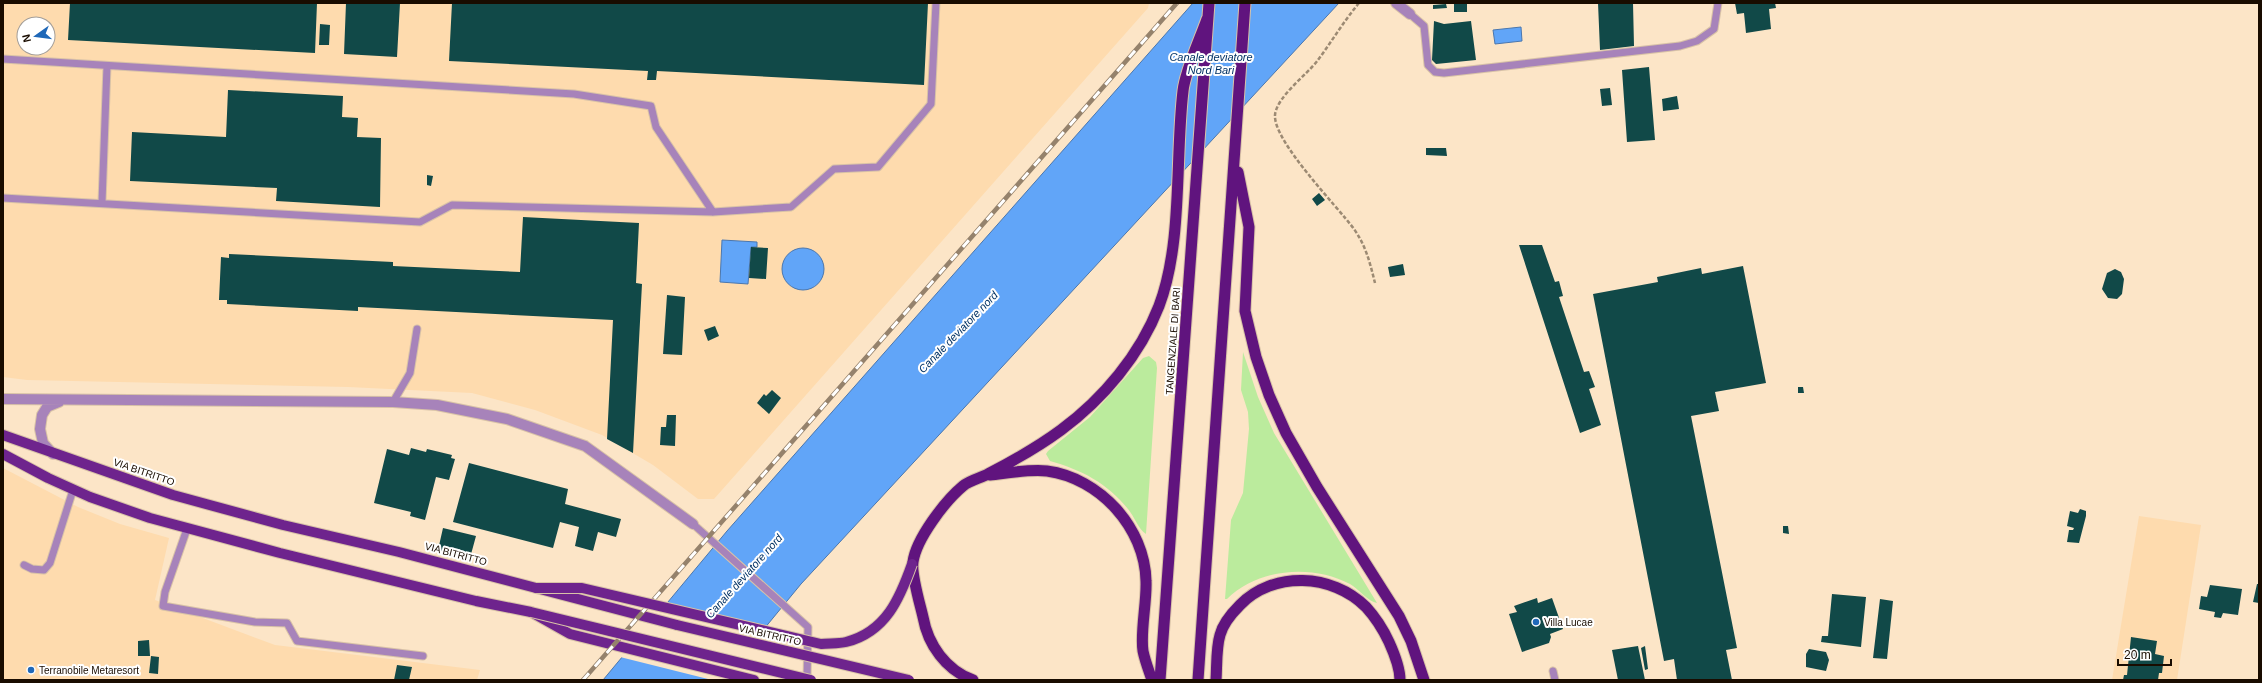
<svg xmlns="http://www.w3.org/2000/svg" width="2262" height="683" viewBox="0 0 2262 683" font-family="Arial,sans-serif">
  <rect width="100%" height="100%" fill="#fce5c7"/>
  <path fill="#fedbae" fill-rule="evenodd" d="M3 3H1149L1148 8 714 499H698L653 465 602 435 535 410 472 393 348 387 27 380 3 377ZM24 24H48V48H24Z
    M3 468 78 507 120 524 169 538 155 600 275 645 480 670 477 680H3Z
    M2139 516 2201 525 2177 680H2112Z"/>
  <path fill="#bbeb9d" d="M1243 352 1258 397 1274 433 1377 603C1368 602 1359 589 1350 584 1312 564 1259 568 1227 599H1225L1231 520 1243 493 1249 429 1248 412 1241 390Z
    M1149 356 1156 362 1157 368 1146 534C1139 530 1134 516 1128 509 1107 483 1082 470 1050 461L1046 454 1048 451 1090 417 1143 358Z"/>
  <path fill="#61a5f8" stroke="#4b77ae" d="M1193 3H1339L801 584 722 680H603L727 531Z
    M1521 27 1522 41 1495 44 1493 30Z
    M722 240 757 242V247H751L748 284 720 282Z
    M782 269a21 21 0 1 1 42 0a21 21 0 1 1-42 0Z"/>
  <path fill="#fce5c7" d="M665 603 769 626 725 680H712L620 657Z"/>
  <path fill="#114948" d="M70 3H317L315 53 68 40Z
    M346 3H400L397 57 344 54Z
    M452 3H928L924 85 657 71 656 80H647L648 71 449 61Z
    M1467 3V12H1454V4Z
    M1598 3H1633L1634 46 1600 50Z
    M1735 3H1775L1776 8 1769 9 1771 29 1746 33 1744 13 1737 14Z
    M1446 4 1447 8 1433 9V5Z
    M1434 21 1444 24 1471 21 1476 60 1436 64 1432 60Z
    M320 24 330 25 329 45H319Z
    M1649 67 1655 140 1627 142 1622 70Z
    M1610 88 1612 105 1602 106 1600 89Z
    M228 90 343 96 342 117 358 118 357 137 381 138 380 207 276 201 277 188 130 181 132 132 226 137Z
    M1677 96 1679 109 1663 111 1662 99Z
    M1426 148H1446L1447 156 1426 155Z
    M427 175 433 176 431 186 427 185Z
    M1319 193 1325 200 1317 206 1312 199Z
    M523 217 639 223 636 283 642 284 633 453 607 439 613 320 358 307V311L227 304V300H219L221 257 229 258V254L393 262V266L520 272Z
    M1519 245H1542L1555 282 1559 281 1563 296 1559 297 1584 372 1589 371 1595 387 1589 389 1601 425 1580 433Z
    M751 247 768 248 766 279 749 278Z
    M1403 264 1405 275 1390 277 1388 267Z
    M1743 266 1766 383 1715 392 1719 411 1691 416 1737 648 1726 650 1732 680H1677L1674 659 1664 661 1593 294 1658 282 1657 277 1701 268 1702 274Z
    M2115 269 2121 272 2124 279 2122 294 2117 299 2108 298 2102 289 2107 273Z
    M667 295 685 297 682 355 663 354Z
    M715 326 719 336 708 341 704 330Z
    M1798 387H1803L1804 393H1798Z
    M772 390 781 398 769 414 757 403 764 394 766 396Z
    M667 415H676L675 446 660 445 661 427H666Z
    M411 448 426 452 427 449 452 455 451 458 455 459 449 480 436 477 425 520 410 516 411 512 374 503 387 449 409 455Z
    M469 463 568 489 565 504 621 519 616 537 598 532 593 551 575 546 579 527 560 522 553 548 453 522Z
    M2080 509 2086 511V516L2079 543 2067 542 2069 530H2073L2074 528 2067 526 2070 511 2078 513Z
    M1783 526H1788L1789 534 1783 533Z
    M443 528 476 536 470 558 438 550Z
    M2257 584H2259V603L2253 602Z
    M2210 585 2242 589 2238 615 2223 613 2221 618 2214 617 2215 612 2199 609 2201 596 2207 597Z
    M1832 594 1866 597 1861 647 1821 642 1822 636H1828Z
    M1537 598 1538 603 1552 598 1563 629 1550 634 1551 637 1549 643 1522 652 1509 614 1517 612 1514 606Z
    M1880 599 1893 601 1887 659 1873 658Z
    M2131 637 2157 641 2155 654 2164 656 2162 673H2159L2158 680H2123L2124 675H2127Z
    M149 640 150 656H138V641Z
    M1638 646 1645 680H1618L1612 650Z
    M1645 646 1648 669 1645 670 1641 648Z
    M1809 649 1826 652 1829 660 1826 671 1806 667V654Z
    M151 656 159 657 158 674 149 673Z
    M397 665 412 667 409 680H394Z"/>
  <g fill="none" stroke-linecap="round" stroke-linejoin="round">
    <defs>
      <path id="service" d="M1410 14 1424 26 1428 65 1435 72 1444 73 1680 46 1697 41 1714 29 1718 3
        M3 59 574 94 651 106 656 127 713 212
        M3 198 420 222 452 205 713 212 791 207 834 169 878 167 931 104 936 3
        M102 202 107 66
        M393 402 410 373 417 329
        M693 524 808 627 807 680
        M187 529 165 592 163 606 255 622 287 623 297 641 423 656
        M24 565 32 569 44 570 50 563 73 490
        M1553 671 1555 680"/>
      <path id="minor" d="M1396 3 1410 14
        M3 399 393 402 437 405 507 419 585 446 693 524
        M53 454 43 443 40 429 42 415 47 407 59 402"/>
      <path id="primary" d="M3 435 173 495 283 525 399 552 677 625
        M3 454 48 478 90 497 150 518 280 553 476 601 531 612 570 634 754 680"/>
      <path id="trunk" d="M1238 172 1249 227 1245 311 1256 357 1269 395 1286 433 1317 487 1399 616 1411 641 1424 680
        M990 475C1008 473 1029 469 1047 471 1100 478 1145 528 1146 581 1147 602 1140 632 1143 651 1145 661 1149 671 1152 680
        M973 680C946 670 928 645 923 617 920 604 911 574 913 562 916 539 945 501 963 486 970 480 981 478 988 474 1013 461 1038 447 1061 430 1103 399 1140 355 1159 306 1183 243 1175 158 1183 91 1185 71 1200 39 1207 19
        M1160 680 1209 3
        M1198 680 1245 3
        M1216 680C1217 666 1216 648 1220 635 1223 623 1232 613 1240 605 1273 571 1332 573 1366 607 1376 618 1383 629 1389 642 1394 653 1400 668 1400 680"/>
    </defs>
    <use href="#service" stroke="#d8c2a7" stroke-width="9"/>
    <use href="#minor" stroke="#d8c2a7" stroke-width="12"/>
    <use href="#primary" stroke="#d8c2a7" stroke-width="12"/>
    <use href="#trunk" stroke="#d8c2a7" stroke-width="13"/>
    <path stroke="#9c8a73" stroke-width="2.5" stroke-dasharray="4 2" stroke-linecap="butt" d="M1359 3C1344 21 1332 41 1318 60 1307 75 1277 96 1275 115 1273 141 1337 206 1354 229 1366 246 1370 263 1375 283"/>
    <use href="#service" stroke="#a783ba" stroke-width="7"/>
    <use href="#minor" stroke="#a783ba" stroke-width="10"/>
    <use href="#primary" stroke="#6e248d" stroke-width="10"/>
    <use href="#trunk" stroke="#60147e" stroke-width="11"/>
    <defs>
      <path id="rail" d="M583 680 1177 3"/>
    </defs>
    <use href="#rail" stroke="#95826c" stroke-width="4.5"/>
    <use href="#rail" stroke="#fff" stroke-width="3" stroke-dasharray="9" stroke-linecap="butt"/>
    <defs>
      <path id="primary-bridge" d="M536 588H582L821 644C829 643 838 644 846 642 886 632 900 598 912 564
        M531 612 811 680
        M677 625 909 680"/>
    </defs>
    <use href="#primary-bridge" stroke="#d8c2a7" stroke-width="12" stroke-linecap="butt"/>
    <use href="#primary-bridge" stroke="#6e248d" stroke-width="10"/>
  </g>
  <g fill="#1f68b8" stroke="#fff" stroke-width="1.5">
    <circle cx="1536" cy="622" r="4"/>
    <circle cx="31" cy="670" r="4"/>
  </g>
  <g text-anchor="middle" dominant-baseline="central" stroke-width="4" stroke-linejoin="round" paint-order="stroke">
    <g font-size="10" fill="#190c00" stroke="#fff">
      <text transform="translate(1173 341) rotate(-86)">TANGENZIALE DI BARI</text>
      <text transform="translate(144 472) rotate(19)">VIA BITRITTO</text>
      <text transform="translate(456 554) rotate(15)">VIA BITRITTO</text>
      <text transform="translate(770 635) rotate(13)">VIA BITRITTO</text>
    </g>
    <g font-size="10" fill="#190c00" stroke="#fff" text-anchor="start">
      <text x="1544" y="622">Villa Lucae</text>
      <text x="39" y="670">Terranobile Metaresort</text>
    </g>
    <g font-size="11" font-style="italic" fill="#003164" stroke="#fff">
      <text x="1211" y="57">Canale deviatore<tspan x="1211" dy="13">Nord Bari</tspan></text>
      <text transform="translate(958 332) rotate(-46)">Canale deviatore nord</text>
      <text transform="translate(744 576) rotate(-48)">Canale deviatore nord</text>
    </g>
  </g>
  <rect width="2262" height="683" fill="none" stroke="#190c00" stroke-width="8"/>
  <g transform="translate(36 36) rotate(256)"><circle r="19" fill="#ffffff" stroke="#a39e99"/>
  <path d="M0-3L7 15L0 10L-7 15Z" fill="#1f68b8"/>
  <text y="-6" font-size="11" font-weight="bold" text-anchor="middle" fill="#190c00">N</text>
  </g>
  <path d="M2118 659v6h53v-6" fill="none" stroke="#190c00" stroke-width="2"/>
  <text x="2124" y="659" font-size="12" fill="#190c00" stroke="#ffffff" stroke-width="3" paint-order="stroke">20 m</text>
</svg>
